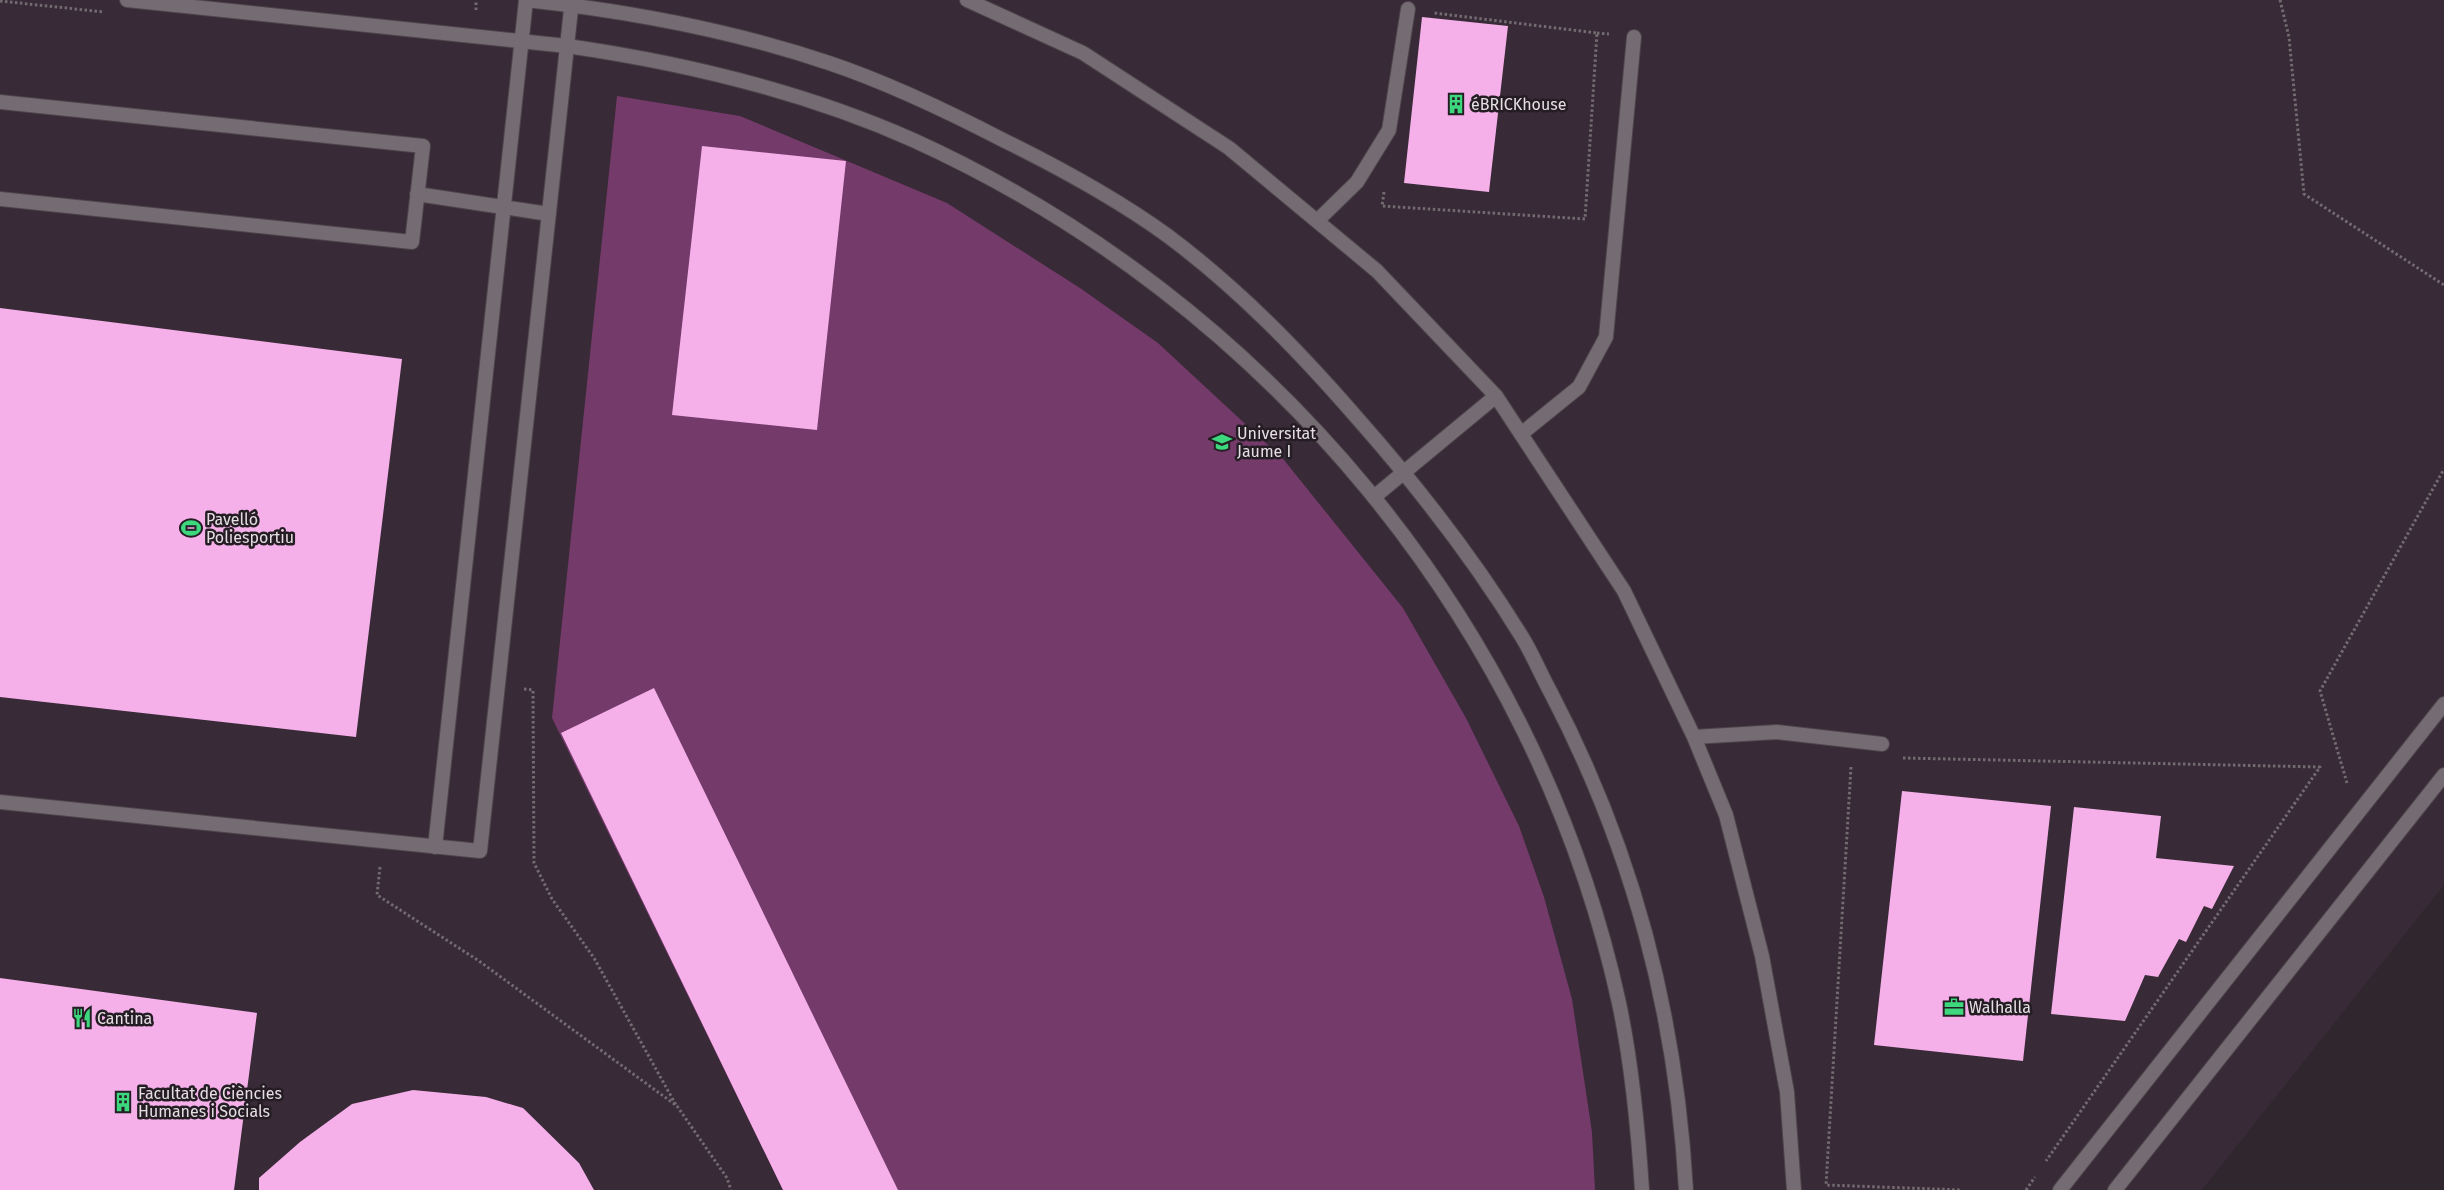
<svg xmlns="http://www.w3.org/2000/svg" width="2444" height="1190" viewBox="0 0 2444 1190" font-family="'Fira Sans',sans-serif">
  <rect width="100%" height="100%" fill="#2f272d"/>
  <path fill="#382a36" d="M0 0H2444V885L2202 1190H0Z"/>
  <path fill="#733a6a" d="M617 96 740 116 947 203 1080 288 1158 343 1284 460 1403 608 1466 718 1519 826 1544 897 1572 999 1592 1132 1595 1190H783L552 718Z"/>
  <path fill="#f5afe9" d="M1422 17 1508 26 1489 192 1404 183Z
    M702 146 846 161 817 430 672 415Z
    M0 308 402 359 356 737 0 697Z
    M654 688 898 1190H783L561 733Z
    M1902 791 2051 806 2023 1061 1874 1045Z
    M2074 807 2161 816 2156 858 2234 866 2212 909 2204 906 2186 942 2179 939 2158 977 2145 975 2125 1021 2051 1014Z
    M0 978 257 1013 234 1190H0Z
    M413 1090 486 1097 523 1108 579 1163 594 1190H259V1178L300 1142 352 1104Z"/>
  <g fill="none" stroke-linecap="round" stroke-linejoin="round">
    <defs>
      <path id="service" d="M967 0 1083 53 1229 148 1377 271 1496 396 1624 591 1694 737 1726 815 1762 956 1787 1092 1794 1190
        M0 102 423 146 412 242 0 199
        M417 194 549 214
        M1317 221 1357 182 1389 130 1408 9
        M1521 434 1579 387 1606 337 1634 37
        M1374 497 1496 396
        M1694 737 1777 732 1882 744
        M0 802 480 851 572 0
        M435 847 526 0"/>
      <path id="minor" d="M127 0 567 46C685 63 803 91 913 140 1266 300 1536 623 1619 1003 1632 1064 1638 1128 1642 1190
        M526 0C628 11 731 30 829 63 889 83 947 111 1003 140 1060 168 1117 199 1168 236 1240 290 1299 351 1358 419 1418 487 1474 559 1522 637 1533 655 1541 675 1551 693 1633 850 1676 1013 1686 1190
        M2060 1190 2444 704
        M2115 1190 2444 775"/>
    </defs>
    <use href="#service" stroke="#4d454b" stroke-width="16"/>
    <use href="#minor" stroke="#4d454b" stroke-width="16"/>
    <path stroke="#726b70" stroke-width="3" stroke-dasharray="2.5 2.5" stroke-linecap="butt" d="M2280 0 2289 37 2304 194 2444 285
      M0 1 104 12
      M476 10V0
      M1597 33 1609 34
      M1384 192 1382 206 1585 219 1597 33 1434 13
      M524 689 533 690 534 863 552 899 594 958 676 1105
      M1903 758 2320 767 2046 1161
      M1851 767 1826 1185 1962 1190
      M2347 783 2320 691 2444 469
      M380 867 377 895 479 961 677 1106 727 1178 731 1190
      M2026 1190 2035 1177"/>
    <use href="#service" stroke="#756b72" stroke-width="14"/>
    <use href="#minor" stroke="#756b72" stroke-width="14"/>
  </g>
  <defs>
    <symbol id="building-bare" viewBox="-9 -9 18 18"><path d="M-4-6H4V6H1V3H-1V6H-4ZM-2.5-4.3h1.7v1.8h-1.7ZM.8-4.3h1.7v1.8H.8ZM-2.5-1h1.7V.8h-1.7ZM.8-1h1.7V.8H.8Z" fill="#3dd77e" stroke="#251d24" stroke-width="2.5" paint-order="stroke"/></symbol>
    <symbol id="university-bare" viewBox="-9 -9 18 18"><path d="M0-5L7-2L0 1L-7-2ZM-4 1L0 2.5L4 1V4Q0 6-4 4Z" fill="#3dd77e" stroke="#251d24" stroke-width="2.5" paint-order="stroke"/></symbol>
    <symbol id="stadium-bare" viewBox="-9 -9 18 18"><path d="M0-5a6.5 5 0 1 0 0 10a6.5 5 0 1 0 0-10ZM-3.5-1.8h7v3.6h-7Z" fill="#3dd77e" stroke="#251d24" stroke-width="2.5" paint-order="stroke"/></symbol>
    <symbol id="office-bare" viewBox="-9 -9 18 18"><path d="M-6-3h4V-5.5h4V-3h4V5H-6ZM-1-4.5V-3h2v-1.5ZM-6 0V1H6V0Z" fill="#3dd77e" stroke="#251d24" stroke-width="2.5" paint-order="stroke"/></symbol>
    <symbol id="restaurant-bare" viewBox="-9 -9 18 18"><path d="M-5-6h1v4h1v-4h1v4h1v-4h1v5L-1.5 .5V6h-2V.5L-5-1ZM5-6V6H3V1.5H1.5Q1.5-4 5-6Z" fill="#3dd77e" stroke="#251d24" stroke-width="2.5" paint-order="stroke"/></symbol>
  </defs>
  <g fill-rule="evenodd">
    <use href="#building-bare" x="1442" y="90" width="28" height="28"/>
    <use href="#university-bare" x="1208" y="428" width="28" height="28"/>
    <use href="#stadium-bare" x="177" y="514" width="28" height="28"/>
    <use href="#office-bare" x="1940" y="993" width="28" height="28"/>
    <use href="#restaurant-bare" x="68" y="1004" width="28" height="28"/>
    <use href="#building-bare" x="109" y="1088" width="28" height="28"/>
  </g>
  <g text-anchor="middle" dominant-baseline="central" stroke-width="5" stroke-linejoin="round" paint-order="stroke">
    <g font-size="16" fill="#e5dfe3" stroke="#251d24" text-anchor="start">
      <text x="1471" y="104">éBRICKhouse</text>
      <text x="1237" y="433">Universitat<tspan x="1237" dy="18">Jaume I</tspan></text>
      <text x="206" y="519">Pavelló<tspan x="206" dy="18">Poliesportiu</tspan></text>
      <text x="1969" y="1007">Walhalla</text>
      <text x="97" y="1018">Cantina</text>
      <text x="138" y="1093">Facultat de Ciències<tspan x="138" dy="18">Humanes i Socials</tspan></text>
    </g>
  </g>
</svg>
